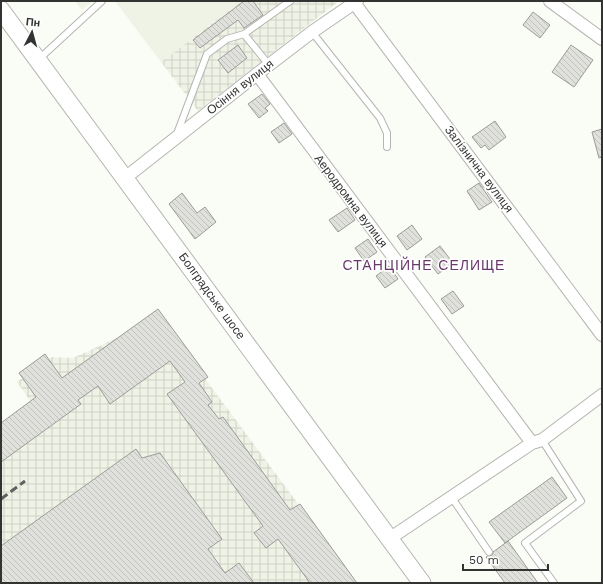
<svg xmlns="http://www.w3.org/2000/svg" width="603" height="584" viewBox="0 0 603 584" font-family="'Work Sans',sans-serif">
  <defs>
    <pattern id="industrial-grid" width="8" height="8" patternUnits="userSpaceOnUse"><rect width="8" height="8" fill="#eff3e6"/><path d="M0 4h8M4 0v8" fill="none" stroke="#cdd1c6"/></pattern>
    <pattern id="building-back-hatch" width="6" height="6" patternUnits="userSpaceOnUse"><rect width="6" height="6" fill="#e0e1dc"/><path d="M-1 5l2 2M0 0l6 6M5-1l2 2" fill="none" stroke="#c1c2bd"/></pattern>
  </defs>
  <rect width="100%" height="100%" fill="#fafcf6"/>
  <path fill="#eff3e6" d="M75 1H93L82 10Z
    M115 1H242L161 62Z"/>
  <path fill="url(#industrial-grid)" d="M242 1H339L198 111 161 62Z
    M160 318 357 583H1V430L36 409 17 382 52 357 73 358Z"/>
  <path fill="url(#building-back-hatch)" stroke="#9b9c97" d="M244 1H253L263 15 244 28 238 20 200 48 193 40Z
    M533 12 550 25 540 38 523 25Z
    M238 45 247 58 228 73 218 60Z
    M571 45 593 60 574 87 552 72Z
    M262 94 270 104 265 108 268 111 259 118 248 104Z
    M495 121 506 137 489 150 485 145 481 148 472 137Z
    M284 123 292 134 279 143 271 132Z
    M602 129V157L599 158 592 132Z
    M479 183 492 202 479 210 467 191Z
    M182 193 197 213 205 207 216 222 195 239 169 204Z
    M347 208 355 220 338 232 329 220Z
    M412 225 422 239 407 250 397 236Z
    M368 239 377 252 364 261 355 248Z
    M440 246 453 263 438 274 425 257Z
    M389 266 398 279 385 288 376 276Z
    M453 291 464 306 452 314 441 299Z
    M158 309 208 377 199 383 212 402 208 405 219 419 223 417 290 510 300 504 357 583H310L278 539 266 548 254 533 263 526 167 394 185 382 170 361 110 404 98 386 78 400 81 404 1 462V423L36 397 19 373 45 354 62 378Z
    M136 449 142 458 160 453 222 539 208 549 225 573 239 563 254 583H1V546Z
    M552 477 567 498 505 543 489 522Z
    M508 541 538 583H505L486 557 492 555 493 552Z"/>
  <g fill="none" stroke-linecap="round" stroke-linejoin="round">
    <defs>
      <path id="lane" d="M312 32 380 118 387 133V147
        M244 34 290 1
        M39 59 102 1
        M181 134 178 131 207 54 227 39 244 34 269 65
        M542 440 581 501 525 543 554 583
        M452 498 489 552"/>
      <path id="street" d="M550 1 602 39
        M355 4 602 335
        M257 74 532 443
        M125 178 257 74 312 32 357 1
        M389 539 532 443 542 440 602 395"/>
      <path id="secondary" d="M1 10 422 583"/>
    </defs>
    <use href="#lane" stroke="#b5b6b1" stroke-width="8"/>
    <use href="#street" stroke="#b5b6b1" stroke-width="14"/>
    <use href="#secondary" stroke="#b5b6b1" stroke-width="19"/>
    <use href="#lane" stroke="#fff" stroke-width="6"/>
    <use href="#street" stroke="#fff" stroke-width="12"/>
    <use href="#secondary" stroke="#fff" stroke-width="17"/>
    <path stroke="#61625f" stroke-width="3" stroke-dasharray="8 4" stroke-linecap="butt" d="M1 499 25 481"/>
  </g>
  <g text-anchor="middle" dominant-baseline="central" stroke-width="3.5" stroke-linejoin="round" paint-order="stroke">
    <g font-size="12" fill="#333432" stroke="#fff">
      <text transform="translate(240 87) rotate(-38)">Осіння вулиця</text>
      <text transform="translate(479 169) rotate(53)">Залізнична вулиця</text>
      <text transform="translate(351 201) rotate(53)">Аеродромна вулиця</text>
      <text transform="translate(212 296) rotate(54)">Болградське шосе</text>
    </g>
    <g font-size="14" letter-spacing="1" fill="#69386b" stroke="#fff">
      <text x="424" y="265">СТАНЦІЙНЕ СЕЛИЩЕ</text>
    </g>
  </g>
  <rect width="603" height="584" fill="none" stroke="#333432" stroke-width="4"/>
  <g transform="translate(32 32) rotate(6)" stroke="#ffffff" stroke-width="3" paint-order="stroke">
  <path d="M0-3L7 15L0 10L-7 15Z" fill="#333432"/>
  <text y="-6" font-size="11" font-weight="bold" text-anchor="middle" fill="#333432">Пн</text>
  </g>
  <path d="M463 564v6h85v-6" fill="none" stroke="#333432" stroke-width="2"/>
  <text x="469" y="564" font-size="12" fill="#333432" stroke="#ffffff" stroke-width="3" paint-order="stroke">50 m</text>
</svg>
